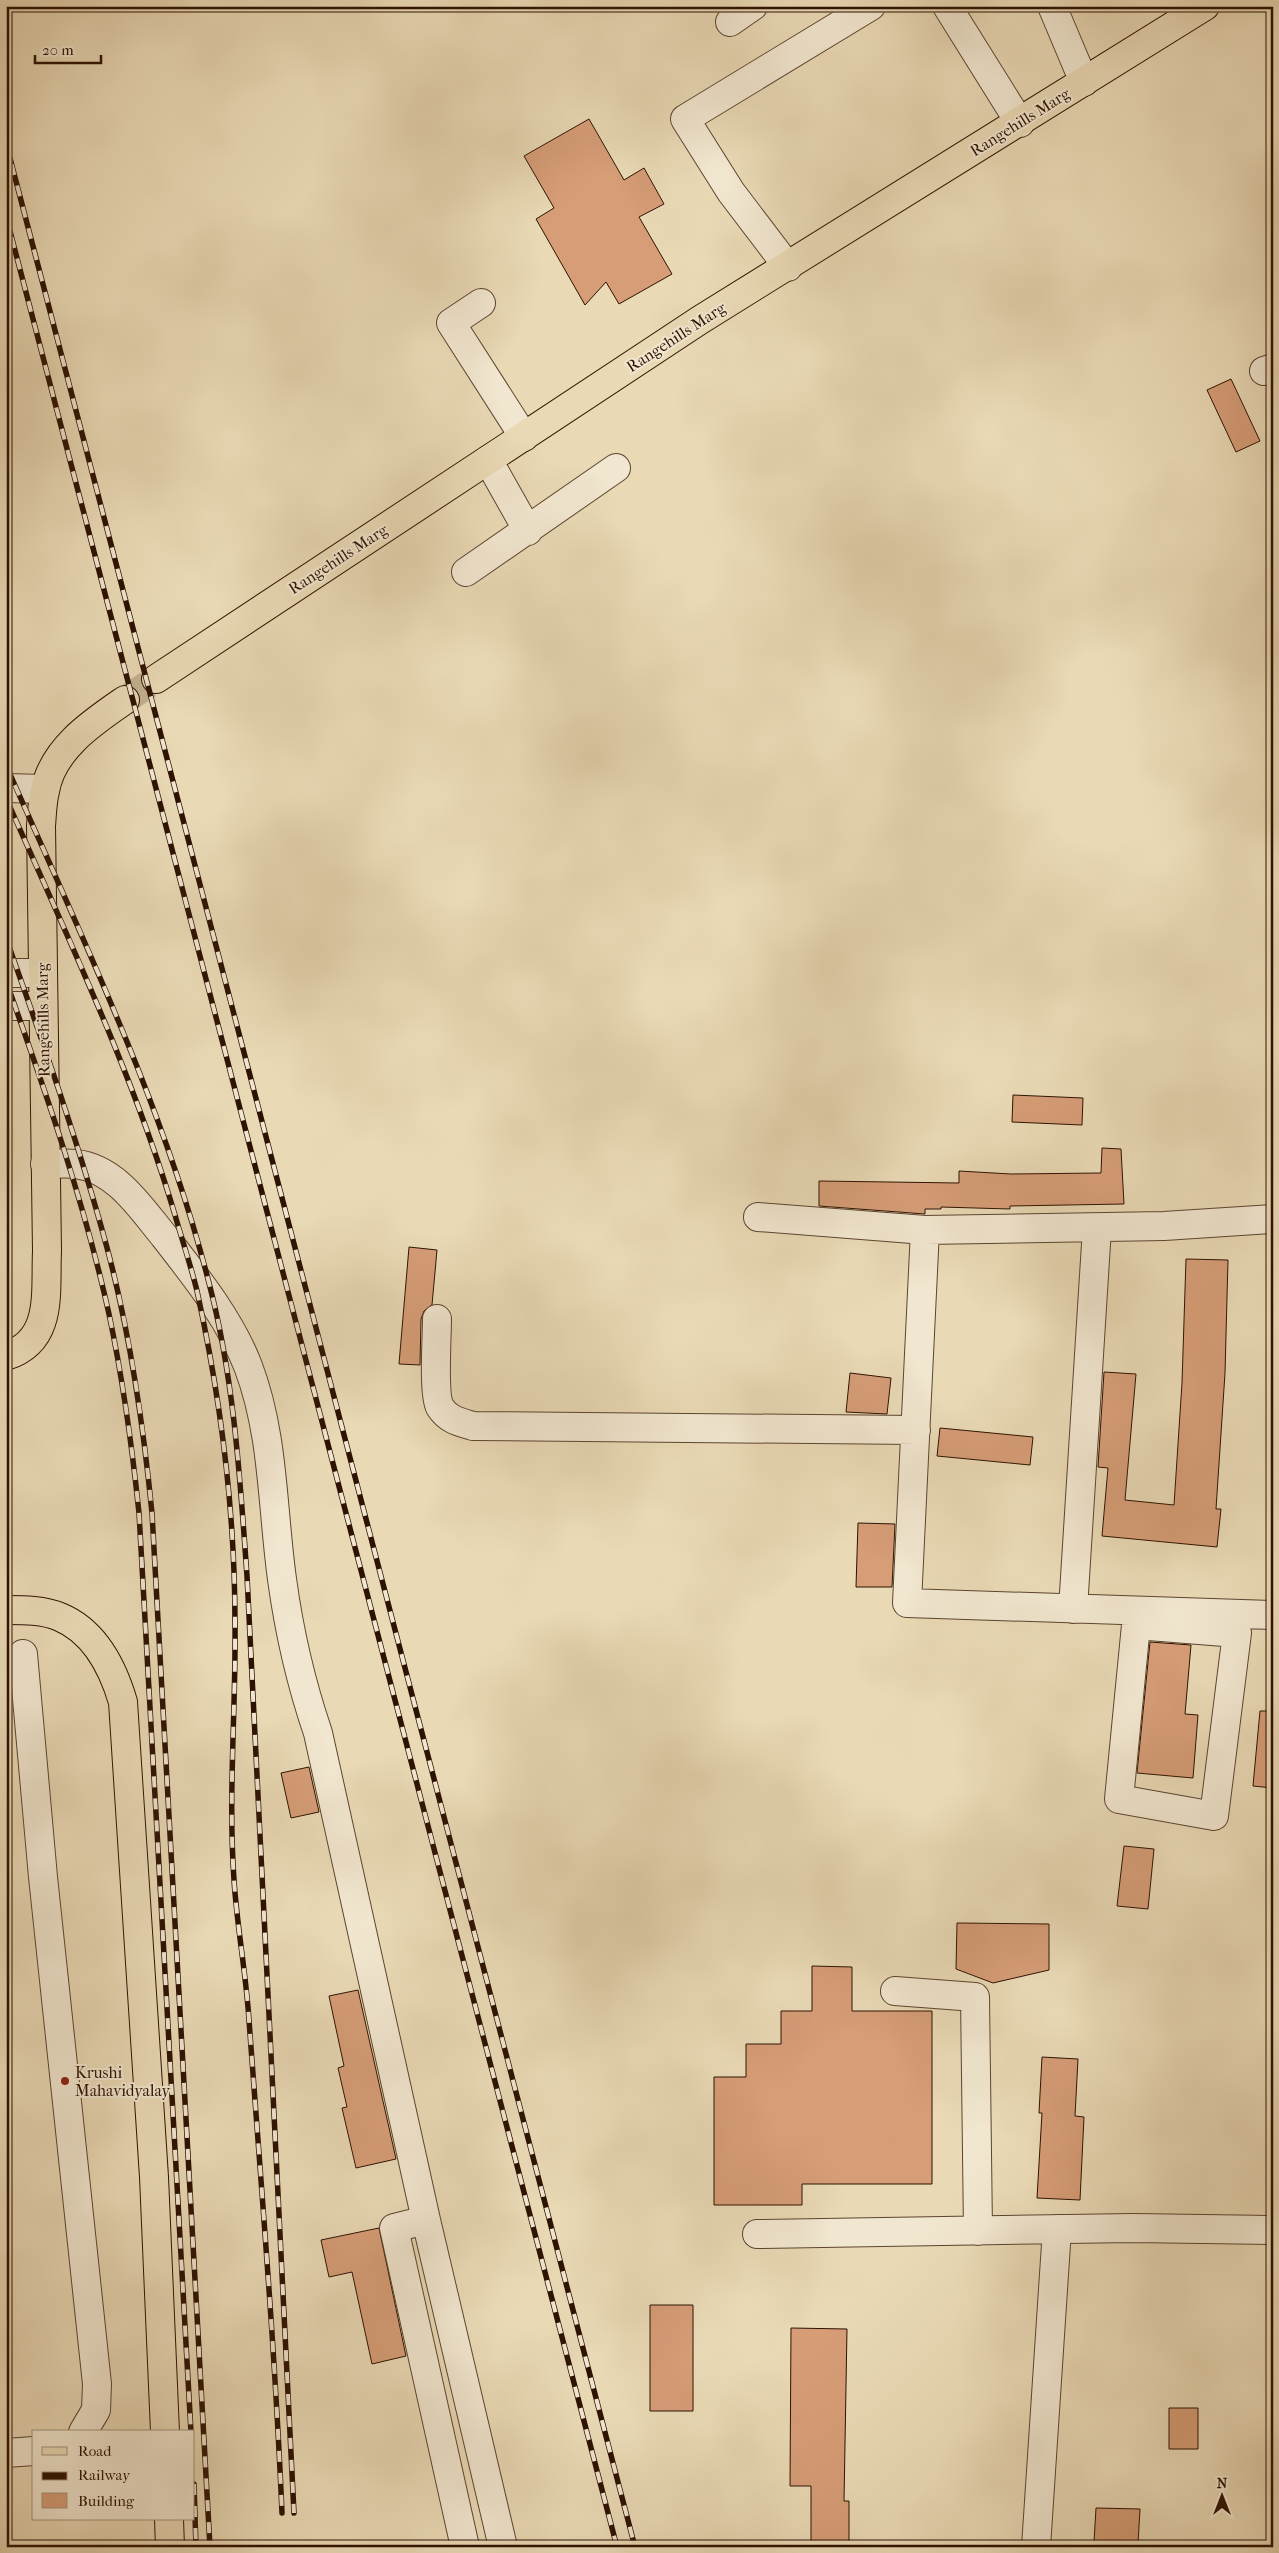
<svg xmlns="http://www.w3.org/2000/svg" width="1279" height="2553" viewBox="0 0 1279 2553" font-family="'IM FELL French Canon',serif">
  <rect width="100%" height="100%" fill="#e9d9b5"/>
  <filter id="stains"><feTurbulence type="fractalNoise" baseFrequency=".004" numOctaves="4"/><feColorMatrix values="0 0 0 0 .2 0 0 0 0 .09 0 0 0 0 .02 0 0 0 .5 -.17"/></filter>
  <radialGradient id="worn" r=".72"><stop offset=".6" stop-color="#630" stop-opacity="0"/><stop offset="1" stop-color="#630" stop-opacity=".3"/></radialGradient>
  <path fill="#d69d77" stroke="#2d1202" d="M589 119 624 180 644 168 664 204 639 217 672 274 619 304 606 282 585 305 536 219 554 208 524 156Z
    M1231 379 1260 441 1236 452 1207 390Z
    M1013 1095 1083 1098 1082 1125 1012 1122Z
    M1102 1148 1121 1149 1124 1204 1010 1206V1209L941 1207V1209H925V1214L819 1206V1181L959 1183V1171L1011 1174 1101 1173Z
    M409 1247 437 1250 432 1305 424 1311 421 1319 420 1365 399 1364Z
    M1186 1259 1228 1260 1225 1373 1216 1509H1221L1217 1547 1102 1536 1108 1468 1098 1467 1104 1372 1136 1374 1125 1500 1174 1505 1182 1383Z
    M850 1373 891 1378 887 1414 846 1412Z
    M940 1428 1033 1437 1030 1465 937 1456Z
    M858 1523 895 1524 892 1587H856Z
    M1150 1642 1191 1645 1185 1714 1198 1715 1193 1778 1137 1773Z
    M1260 1711H1273V1788L1253 1786Z
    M309 1767 319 1812 291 1818 281 1773Z
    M1124 1846 1154 1849 1148 1909 1117 1906Z
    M957 1923 1049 1924V1970L993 1983 956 1969Z
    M812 1966 852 1967V2011H932V2184H802V2205H714V2077H746V2044H781V2011H812Z
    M358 1990 396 2159 356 2168 342 2108 347 2107 338 2068 344 2066 329 1996Z
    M1042 2057 1078 2059 1075 2116 1084 2117 1080 2200 1037 2198 1042 2113H1039Z
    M379 2228 406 2356 372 2364 352 2272 329 2277 321 2240Z
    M650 2305H693V2411H650Z
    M791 2328 847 2329 844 2501H849V2547H811V2486H790Z
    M1169 2408H1198V2449H1169Z
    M1096 2508 1140 2509 1138 2544 1094 2542Z"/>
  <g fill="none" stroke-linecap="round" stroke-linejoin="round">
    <path stroke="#c3b191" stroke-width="28" stroke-dasharray="28 14" stroke-linecap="butt" d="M125 700 156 679"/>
    <defs>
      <path id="minor" d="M947 6 1020 123
        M1052 6 1084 82
        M730 22 753 6
        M788 267 731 192 685 119 871 6
        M481 303 451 323 524 437
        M1264 371 1273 368
        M488 460 528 531
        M466 572 616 468
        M6 788 45 789
        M6 973H43
        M6 1006H43
        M45 1164C55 1164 66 1163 76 1164 116 1169 140 1207 164 1236 195 1276 230 1319 248 1366 274 1434 272 1507 282 1579 289 1631 301 1683 318 1733L426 2220 503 2547
        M758 1217 925 1230 1164 1226 1273 1219
        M925 1230 907 1603 1273 1615
        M437 1319C437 1337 433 1394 440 1407 448 1420 460 1422 473 1426L916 1430
        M1073 1609 1097 1228
        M1136 1625 1237 1633 1214 1816 1119 1799Z
        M23 1654 43 1877 97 2384 96 2410 83 2432
        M895 1991 975 1997 978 2231
        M426 2220 394 2228 465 2547
        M757 2234 1133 2228 1273 2230
        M6 2453 34 2451
        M1036 2547 1057 2229"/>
      <path id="major" d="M156 679 700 320 1205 6
        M6 1356C54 1341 45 1292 47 1251L41 826C42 815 42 803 45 791 52 749 93 722 125 700
        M6 1610C24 1610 44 1610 60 1617 96 1632 113 1668 123 1702L154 2177 165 2432
        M169 2519 170 2547"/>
    </defs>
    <use href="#minor" stroke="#5c442f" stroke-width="30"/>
    <use href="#major" stroke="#2d1202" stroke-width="30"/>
    <use href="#minor" stroke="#f1e6cf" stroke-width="28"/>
    <use href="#major" stroke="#e9d9b5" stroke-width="28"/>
    <defs>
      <path id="rail" d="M6 143 635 2547
        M6 216 617 2547
        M6 765C80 934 163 1103 209 1283 234 1378 240 1478 247 1576L294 2513
        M6 798C67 936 132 1071 175 1215 182 1240 191 1266 197 1291 221 1400 235 1513 235 1624 236 1709 228 1794 234 1880 237 1927 246 1973 249 2020 261 2184 275 2349 282 2513
        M6 938C42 1040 78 1141 106 1244 130 1332 143 1422 152 1513L210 2547
        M6 981C45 1090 84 1201 109 1314 123 1380 132 1446 139 1513L191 2432
        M194 2484 196 2547"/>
    </defs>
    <use href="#rail" stroke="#2d1202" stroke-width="5.5"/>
    <use href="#rail" stroke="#f1e6cf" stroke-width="4" stroke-dasharray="11" stroke-linecap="butt"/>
  </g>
  <circle fill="#8f2418" stroke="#f1e6cf" stroke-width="2" cx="65" cy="2081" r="5"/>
  <g text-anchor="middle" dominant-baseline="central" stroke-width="4" stroke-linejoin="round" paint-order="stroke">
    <g font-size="16" fill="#2d1202" stroke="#f1e6cf">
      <text transform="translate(1020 122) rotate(-32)">Rangehills Marg</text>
      <text transform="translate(676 337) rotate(-33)">Rangehills Marg</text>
      <text transform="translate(338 559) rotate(-33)">Rangehills Marg</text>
      <text transform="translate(43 1020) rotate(-91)">Rangehills Marg</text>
    </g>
    <g font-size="16" fill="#2d1202" stroke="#f1e6cf" text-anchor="start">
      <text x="75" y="2072">Krushi<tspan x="75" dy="18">Mahavidyalay</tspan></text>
    </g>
  </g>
  <rect width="1279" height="2553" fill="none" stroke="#e9d9b5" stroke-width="25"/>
  <rect x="8" y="8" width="1264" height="2538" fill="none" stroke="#2d1202" stroke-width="2.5"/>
  <rect x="12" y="12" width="1254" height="2528" fill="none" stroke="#2d1202"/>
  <rect x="32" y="2430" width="162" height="90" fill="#f1e6cf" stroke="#a3917d"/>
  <rect x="42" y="2447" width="25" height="8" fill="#e9d9b5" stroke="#a3917d"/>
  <text x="78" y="2456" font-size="15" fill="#2d1202">Road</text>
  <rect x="42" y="2472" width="25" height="8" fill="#2d1202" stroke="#a3917d"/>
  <text x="78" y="2480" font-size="15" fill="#2d1202">Railway</text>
  <rect x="42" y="2493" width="25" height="15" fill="#d69d77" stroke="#a3917d"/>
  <text x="78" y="2506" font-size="15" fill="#2d1202">Building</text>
  <g transform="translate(1222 2496)" stroke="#f1e6cf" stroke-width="4" paint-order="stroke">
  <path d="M0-4L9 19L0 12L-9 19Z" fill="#2d1202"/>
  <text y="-8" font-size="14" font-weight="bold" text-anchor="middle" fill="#2d1202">N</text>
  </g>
  <path d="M35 55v8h66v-8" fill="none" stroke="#2d1202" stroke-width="2.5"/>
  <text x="42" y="55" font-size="15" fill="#2d1202" stroke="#f1e6cf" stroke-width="4" paint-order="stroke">20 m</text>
  <rect width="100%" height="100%" filter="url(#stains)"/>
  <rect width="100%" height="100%" fill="url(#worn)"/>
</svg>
